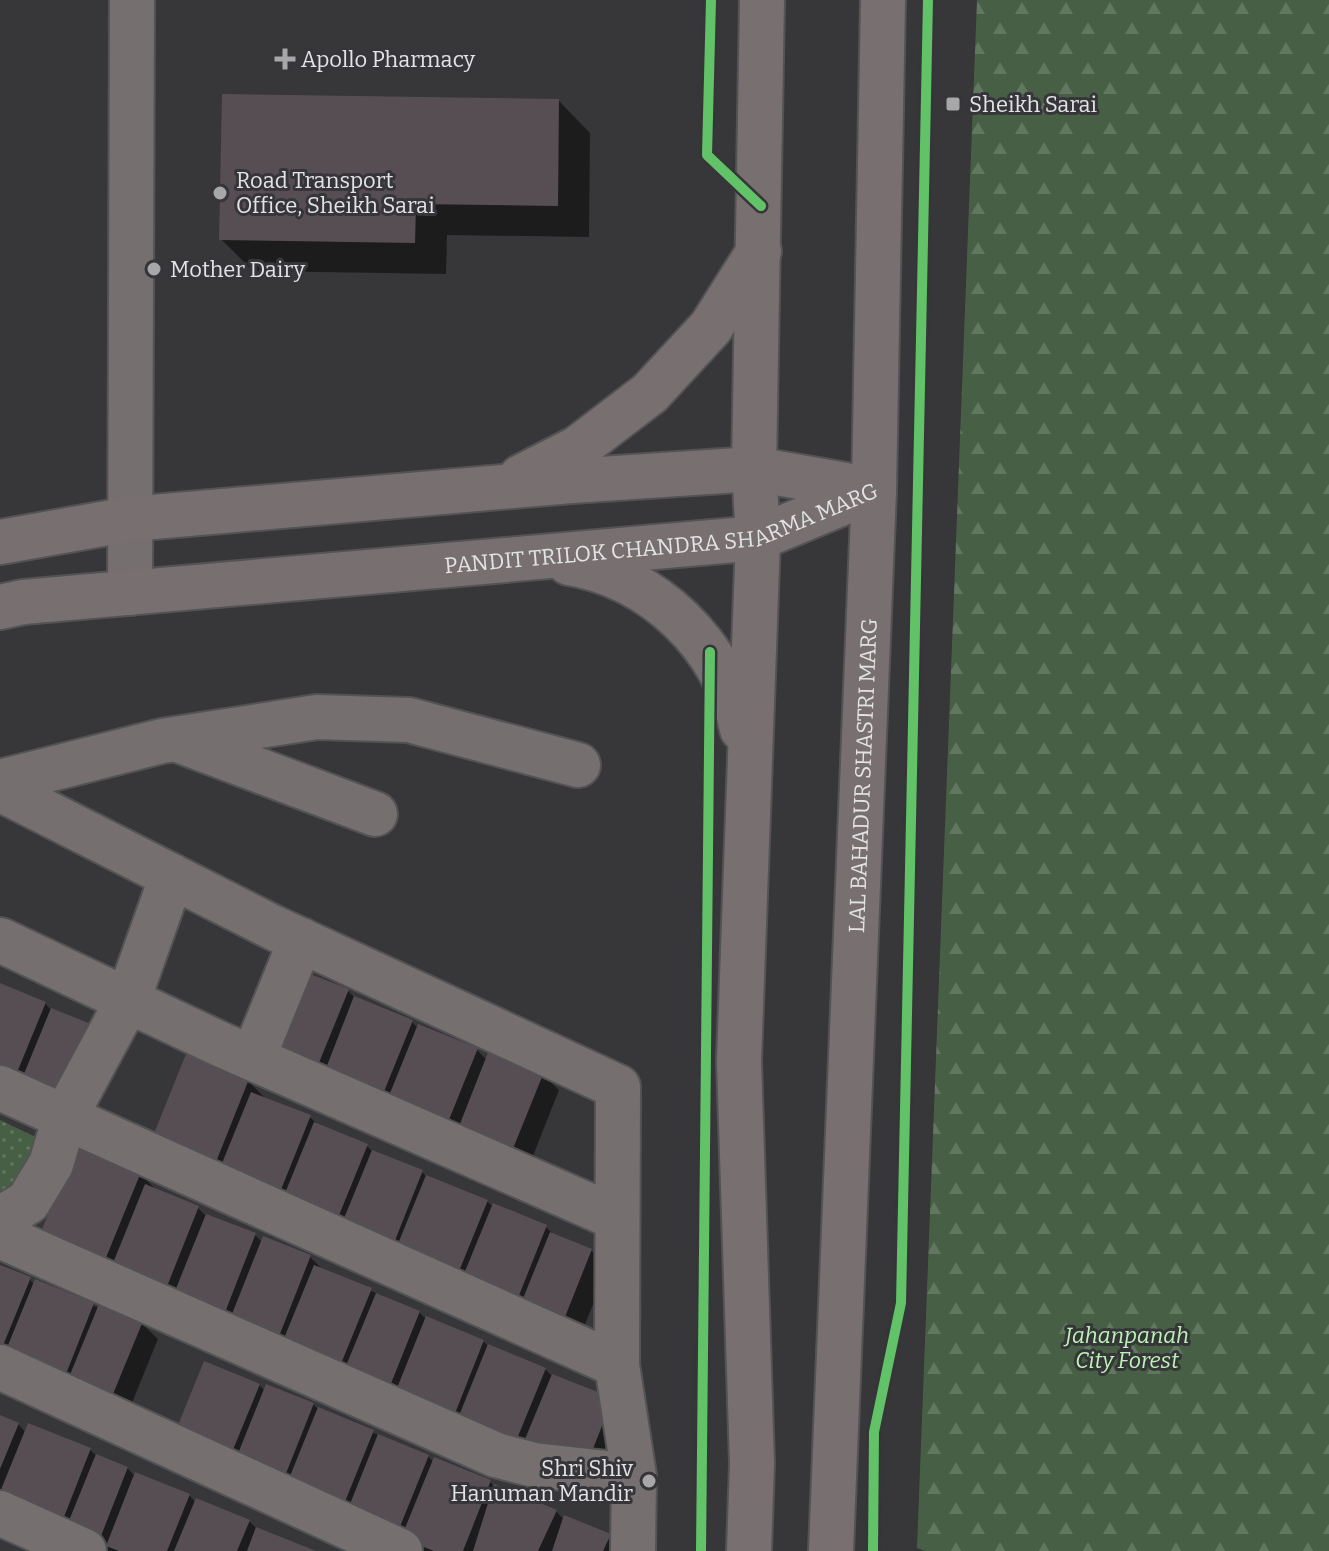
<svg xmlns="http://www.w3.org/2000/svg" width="1329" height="1551" viewBox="0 0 1329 1551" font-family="Bitter,serif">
  <defs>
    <pattern id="forest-firs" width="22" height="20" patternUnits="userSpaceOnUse" patternTransform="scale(2)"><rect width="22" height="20" fill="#476045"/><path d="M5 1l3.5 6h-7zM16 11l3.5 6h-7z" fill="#617760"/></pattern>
    <pattern id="park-dots" width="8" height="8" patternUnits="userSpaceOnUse" patternTransform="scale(2)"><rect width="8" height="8" fill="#476045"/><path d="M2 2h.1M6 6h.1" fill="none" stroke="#617760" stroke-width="1.8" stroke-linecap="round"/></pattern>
  </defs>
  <rect width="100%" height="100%" fill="#373638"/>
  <path fill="url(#forest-firs)" d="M977 0H1329V1551H925L917 1548Z"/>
  <path fill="url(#park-dots)" d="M0 1120 67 1152 0 1203Z"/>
  <path fill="#0007" d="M559 101 590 133 589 237 447 235 446 274 253 271 221 239Z
    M0 985 45 1003 51 1010 100 1029 0 1091Z
    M348 991 356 999 412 1022 418 1028 477 1050 487 1060 542 1074 559 1090 527 1171 289 1074Z
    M248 1081 265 1098 310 1117 319 1126 367 1146 374 1153 422 1172 428 1178 487 1201 493 1207 546 1227 556 1237 591 1250 608 1267 582 1332 168 1163Z
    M140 1173 156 1190 198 1208 205 1215 255 1235 262 1242 310 1257 323 1270 419 1312 426 1319 483 1341 489 1347 545 1369 551 1375 612 1400 628 1416 601 1484 57 1255Z
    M0 1267 29 1279 35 1285 141 1323 158 1339 127 1415 0 1362Z
    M259 1385 265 1391 313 1404 319 1410 428 1456 434 1463 490 1482 496 1488 556 1511 564 1520 610 1535 626 1551H417L193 1451Z
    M0 1417 18 1424 26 1433 29 1425 90 1450 97 1456 127 1468 136 1477 189 1495 196 1503 249 1521 257 1529 311 1551H102L0 1508Z"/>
  <path fill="#574e54" d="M222 94 559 99 558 206 416 204 415 243 219 240Z
    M305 972 349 989 314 1075 270 1058Z
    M0 983 46 1002 11 1087 0 1083Z
    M354 996 413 1020 381 1099 323 1076Z
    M51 1008 101 1028 69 1107 19 1086Z
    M418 1024 478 1048 446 1127 386 1103Z
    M489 1050 544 1072 510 1156 456 1134Z
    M186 1054 249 1079 212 1172 149 1146Z
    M251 1092 311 1115 276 1202 216 1178Z
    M314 1122 368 1144 333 1230 279 1208Z
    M76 1146 141 1172 103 1265 38 1239Z
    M372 1150 423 1170 390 1253 338 1233Z
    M426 1175 488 1200 455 1281 393 1256Z
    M145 1184 199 1206 164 1294 109 1273Z
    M493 1203 547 1225 514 1308 459 1286Z
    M206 1214 256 1233 222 1320 171 1301Z
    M550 1232 592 1249 565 1317 522 1301Z
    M263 1236 311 1255 276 1344 228 1324Z
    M0 1265 31 1277 0 1353Z
    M314 1265 372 1288 338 1371 280 1348Z
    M35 1279 94 1303 64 1379 4 1355Z
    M376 1293 420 1311 386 1396 341 1378Z
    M99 1304 143 1321 111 1399 67 1382Z
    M426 1316 484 1340 452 1421 393 1398Z
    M488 1344 546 1368 512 1451 454 1428Z
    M204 1361 260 1384 230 1457 174 1435Z
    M552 1374 613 1398 585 1469 523 1444Z
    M266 1384 314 1403 283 1481 235 1461Z
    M318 1407 374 1430 344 1504 288 1481Z
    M0 1415 19 1423 0 1469Z
    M28 1423 91 1448 62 1522 0 1492Z
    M378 1434 429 1455 399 1529 348 1509Z
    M96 1454 128 1467 99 1541 66 1528Z
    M434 1457 491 1480 463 1551H434L401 1538Z
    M135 1472 190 1494 167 1551H119L106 1546Z
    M494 1484 557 1510 538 1551H473Z
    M196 1498 250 1520 237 1551H174Z
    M564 1515 611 1534 603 1551H552Z
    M256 1527 316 1551H247Z"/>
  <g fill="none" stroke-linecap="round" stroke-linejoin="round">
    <defs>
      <path id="minor" d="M130 593 132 0
        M178 740 375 814
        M0 782 162 741 317 717 409 720 578 765
        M0 789 272 927 618 1087 617 1365 634 1476 633 1551
        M0 940 222 1045 617 1218
        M253 1058 301 940
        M0 1088 617 1365
        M0 1219 28 1202 51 1164 65 1117 128 1000 172 876
        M0 1236 496 1455 534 1465 634 1476
        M0 1367 400 1551
        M0 1513 84 1551"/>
      <g id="major">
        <path d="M521 477 578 448 650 393 711 327 759 251"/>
        <path d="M0 542 130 519 571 481 754 469 874 490"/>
        <path d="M569 563C653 576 725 646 742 729"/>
        <path id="s1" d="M0 607 23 602 758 538 874 490"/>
        <path d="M749 1551 752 1463 739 1061 758 538 754 469 762 0"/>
        <path id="s2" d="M831 1551 874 490 883 0"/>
      </g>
    </defs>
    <use href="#minor" stroke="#535254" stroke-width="48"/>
    <use href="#major" stroke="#535254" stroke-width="48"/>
    <use href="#minor" stroke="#766f6f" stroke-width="44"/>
    <use href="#major" stroke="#787070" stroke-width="44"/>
    <defs>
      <path id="cycleway" d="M711 0 707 155 761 206
        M701 1551 710 652
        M873 1551 874 1432 901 1303 928 0"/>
    </defs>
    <use href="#cycleway" stroke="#363539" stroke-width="15"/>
    <use href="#cycleway" stroke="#61c268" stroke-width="10"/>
  </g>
  <g fill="#a7a6a8" stroke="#363539" stroke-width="3">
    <path d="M281 47h8v8h8v8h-8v8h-8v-8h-8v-8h8z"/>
    <rect x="945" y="96" width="16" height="16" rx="4"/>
    <circle cx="220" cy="193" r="8"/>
    <circle cx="154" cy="269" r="8"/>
    <circle cx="649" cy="1481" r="8"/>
  </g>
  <g text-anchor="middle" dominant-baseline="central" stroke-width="6" stroke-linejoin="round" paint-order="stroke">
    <g font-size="22" fill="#e3e3e5" stroke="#363539" text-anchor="start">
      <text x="301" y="59">Apollo Pharmacy</text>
      <text x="969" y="104">Sheikh Sarai</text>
      <text x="236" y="180">Road Transport<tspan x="236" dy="25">Office, Sheikh Sarai</tspan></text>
      <text x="170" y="269">Mother Dairy</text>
      <text x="633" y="1468" text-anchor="end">Shri Shiv<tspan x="633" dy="25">Hanuman Mandir</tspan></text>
    </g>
    <g font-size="22" fill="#e3e3e5" stroke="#363539">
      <text stroke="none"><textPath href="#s1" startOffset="668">PANDIT TRILOK CHANDRA SHARMA MARG</textPath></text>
      <text stroke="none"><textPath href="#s2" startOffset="776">LAL BAHADUR SHASTRI MARG</textPath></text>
    </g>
    <g font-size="22" font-style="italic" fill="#bbf5b4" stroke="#363539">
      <text x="1127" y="1335">Jahanpanah<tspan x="1127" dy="25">City Forest</tspan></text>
    </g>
  </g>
</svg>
